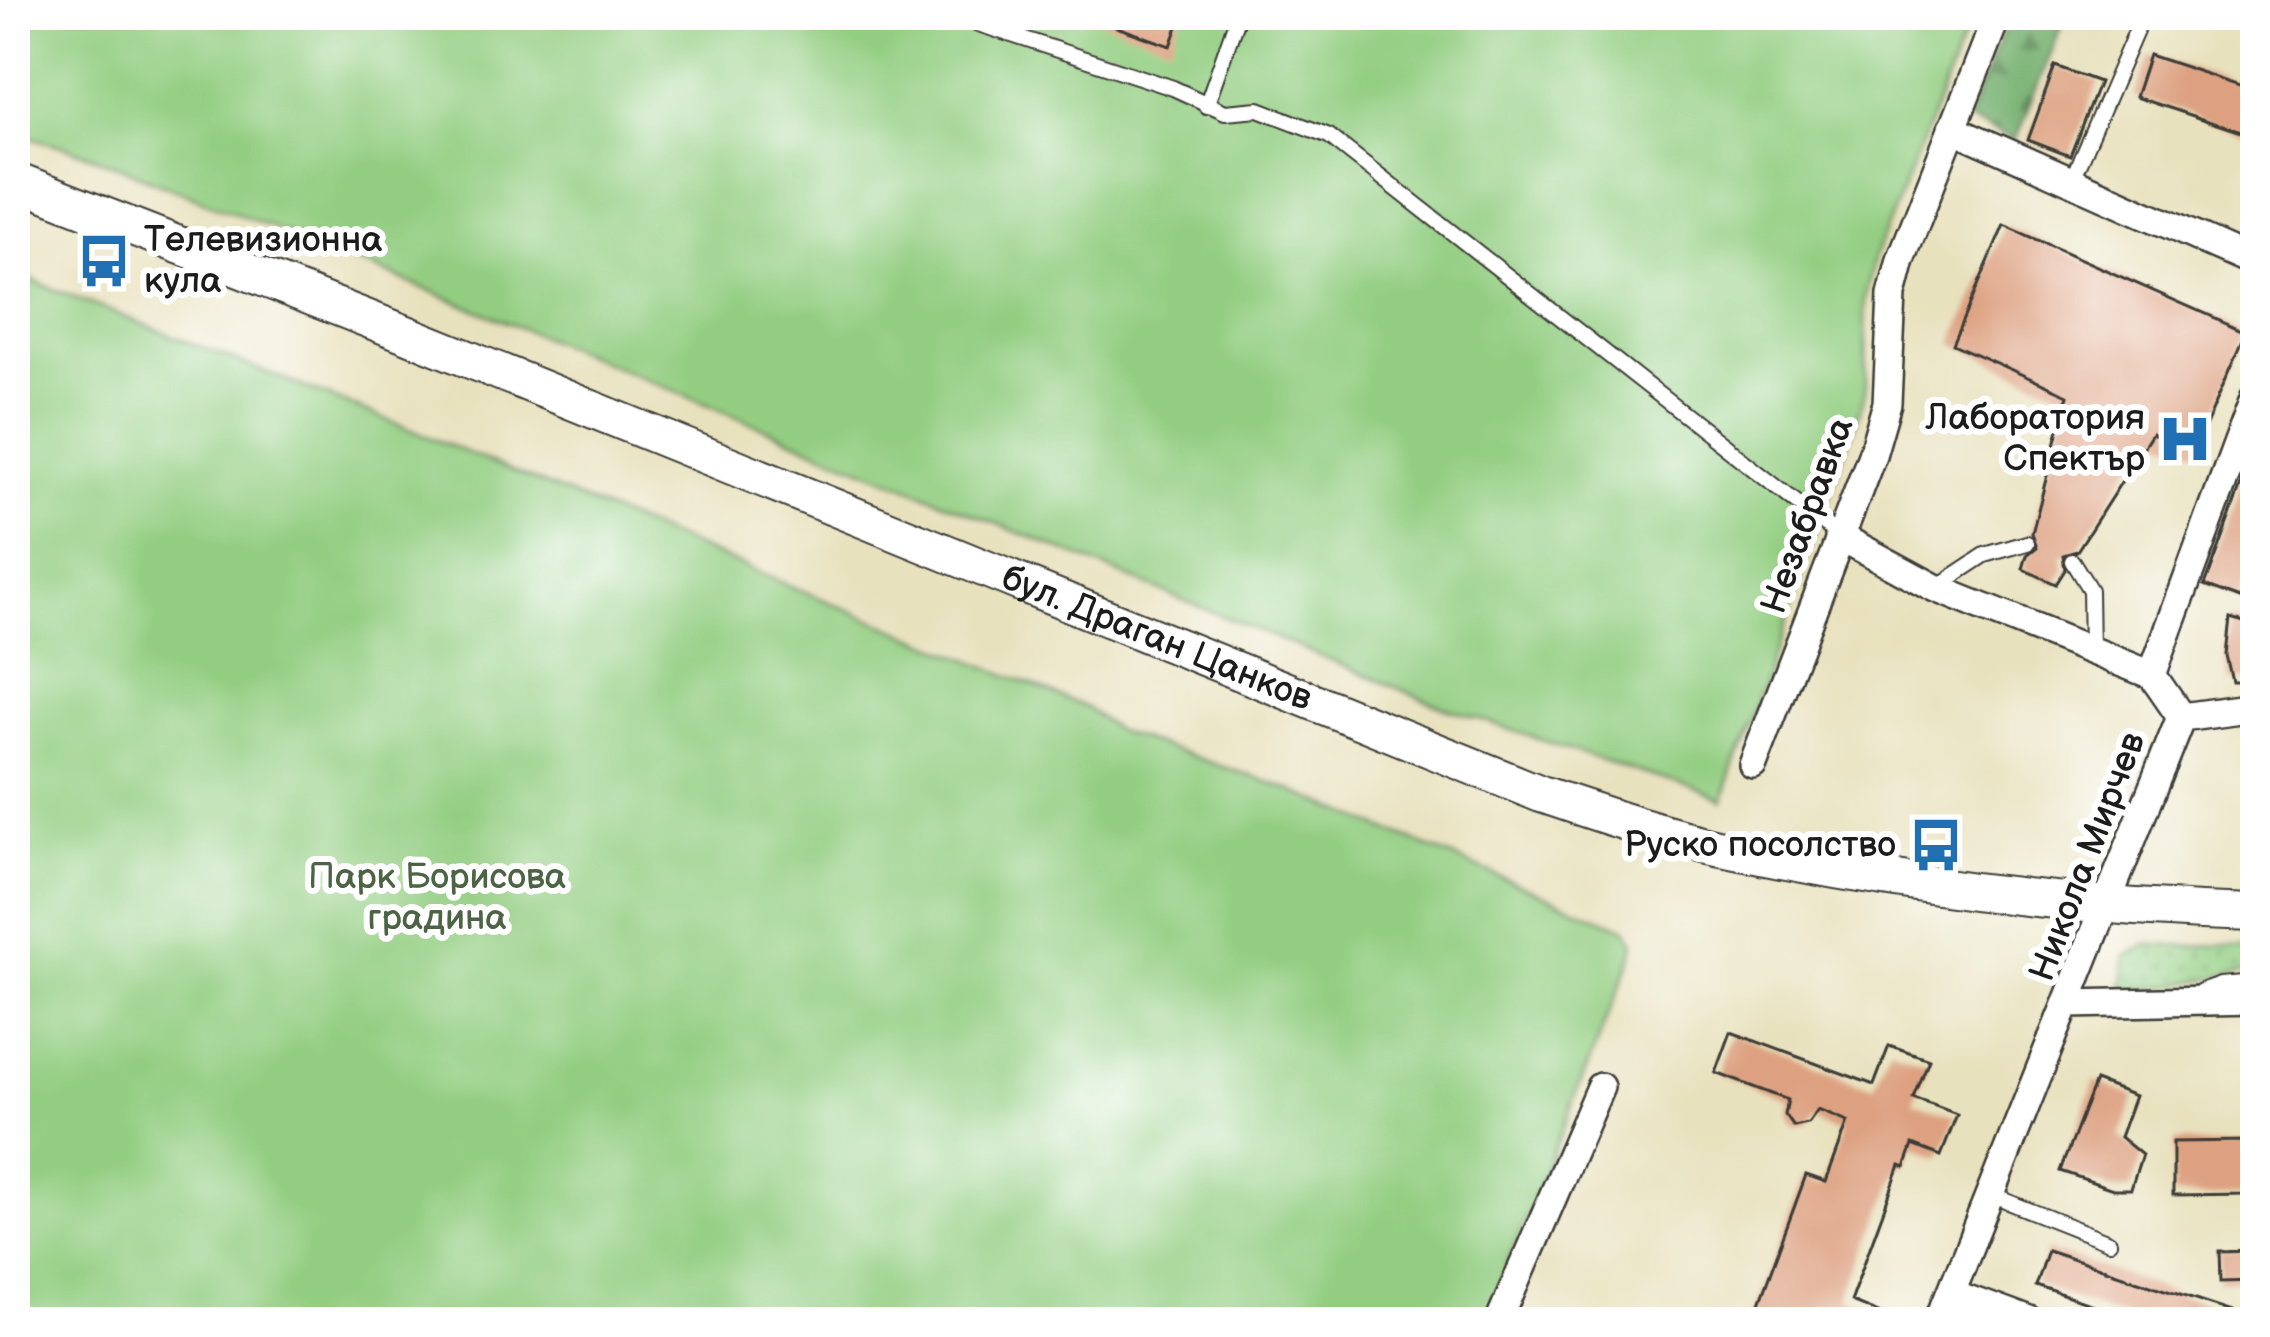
<svg xmlns="http://www.w3.org/2000/svg" width="2270" height="1337" viewBox="0 0 2270 1337" font-family="'Balsamiq Sans',sans-serif">
  <defs>
    <pattern id="grass-dots" width="8" height="8" patternUnits="userSpaceOnUse" patternTransform="scale(3)"><rect width="8" height="8" fill="#93cd81"/><path d="M2 2h.1M6 6h.1" fill="none" stroke="#7eaf6f" stroke-width="1.8" stroke-linecap="round"/></pattern>
    <pattern id="forest-firs" width="22" height="20" patternUnits="userSpaceOnUse" patternTransform="scale(3)"><rect width="22" height="20" fill="#76b06f"/><path d="M5 1l3.5 6h-7zM16 11l3.5 6h-7z" fill="#608e5a"/></pattern>
  </defs>
  <rect width="100%" height="100%" fill="#fff"/>
  <filter id="ink" filterUnits="userSpaceOnUse"><feTurbulence type="fractalNoise" baseFrequency=".00833" numOctaves="2"/><feDisplacementMap in="SourceGraphic" scale="24" xChannelSelector="R" yChannelSelector="G"/><feConvolveMatrix kernelMatrix="1 2 1 2 8 2 1 2 1" color-interpolation-filters="sRGB"/></filter>
  <filter id="wash" filterUnits="userSpaceOnUse"><feTurbulence type="fractalNoise" baseFrequency=".004" numOctaves="4" result="noise"/><feDisplacementMap in="SourceGraphic" scale="48" xChannelSelector="R" yChannelSelector="G"/><feGaussianBlur stdDeviation="2.7" result="paint"/><feColorMatrix in="noise" values="0 0 0 0 0 0 0 0 0 0 0 0 0 0 0 0 0 1.4 0 .05"/><feComposite in="paint" operator="in"/></filter>
  <g filter="url(#wash)">
    <rect width="100%" height="100%" fill="#e8e1bd"/>
    <path fill="url(#grass-dots)" stroke="#58744e" stroke-width="3" d="M2146 945 2255 946V971C2210 976 2166 991 2122 989L2126 957Z"/>
    <path fill="url(#forest-firs)" stroke="#496646" stroke-width="3" d="M2010 15H2067L2015 140 1966 121Z"/>
    <path fill="#93cd81" stroke="#58744e" stroke-width="3" d="M15 15H1973L1874 259 1866 298V387L1854 431 1721 800 1446 708 433 292 96 157 15 132Z
      M15 274 375 415 1085 707 1116 731 1283 787 1626 929 1634 943 1631 958 1484 1322H15Z"/>
    <g id="blocks">
      <path fill="#dda181" d="M1092 15H1182L1171 46 1091 18Z
        M2149 55 2255 90V118L2250 135 2135 97Z
        M2055 66 2099 82 2070 156 2028 140Z
        M2004 225 2246 332 2194 452 2152 434 2077 551 2063 555 2065 570 2056 584 2023 569 2027 555 2037 547 2032 533 2068 395 1953 344Z
        M2255 448V558L2240 599 2204 586Z
        M2230 619 2255 626V681H2232L2226 655Z
        M1731 1032 1874 1085 1889 1046 1929 1060 1914 1099 1957 1115 1941 1156 1913 1145 1905 1167 1900 1165 1850 1301 1902 1322H1752L1806 1175 1826 1182 1848 1122 1818 1110 1808 1124 1794 1127 1785 1115 1788 1100 1716 1073Z
        M2095 1081 2135 1096 2120 1137 2142 1155 2131 1189H2113L2060 1171Z
        M2248 1141V1194L2173 1195V1142Z
        M2047 1250 2254 1318 2253 1322H2145L2035 1286Z
        M2255 1250V1280L2220 1281 2219 1251Z"/>
    </g>
  </g>
  <g filter="url(#ink)">
    <use href="#blocks" fill-opacity="0" stroke="#3b3a34" stroke-width="3"/>
    <g fill="none" stroke-linecap="round" stroke-linejoin="round">
      <defs>
        <path id="lane" d="M951 15 1173 88 1225 112 1259 109 1329 136 1839 536
          M1206 106 1238 15
          M2072 179 2143 15
          M2072 561 2090 590 2091 652
          M1935 588 1985 555 2027 543
          M2201 992 2221 985 2255 982
          M1991 1195 2109 1242"/>
        <path id="street" d="M1952 128 2255 263
          M1839 536 1935 588 2152 675 2181 717
          M2152 675 2255 396
          M2181 717 2255 707
          M1753 765 1872 455 1887 403 1892 295 1901 260 1997 15
          M2069 1004 2255 1000
          M1951 1293 2029 1322
          M1499 1322 1600 1087
          M1939 1322 2181 717"/>
        <g id="secondary">
          <path id="s1" d="M15 181 409 335 1541 794C1599 813 1658 834 1717 847 1894 885 2075 908 2255 913"/>
        </g>
      </defs>
      <use href="#lane" stroke="#3b3a34" stroke-width="18"/>
      <use href="#street" stroke="#3b3a34" stroke-width="32"/>
      <use href="#secondary" stroke="#3b3a34" stroke-width="40"/>
      <use href="#lane" stroke="#fff" stroke-width="14"/>
      <use href="#street" stroke="#fff" stroke-width="27"/>
      <use href="#secondary" stroke="#fff" stroke-width="36"/>
    </g>
  </g>
  <defs>
    <symbol id="bus-bare" viewBox="-9 -9 18 18"><path d="M-5-6H5V4H4V6H2V4H-2V6H-4V4H-5ZM-3.5-4V0h7V-4ZM-3.5 1.2v1.5H-2V1.2ZM2 1.2v1.5H3.5V1.2Z" fill="#1f6fb2" stroke="#fff" stroke-width="2.5" paint-order="stroke"/></symbol>
    <symbol id="hospital-bare" viewBox="-9 -9 18 18"><path d="M-5-5h3v3.5h4V-5h3V5h-3V1.5h-4V5h-3Z" fill="#1f6fb2" stroke="#fff" stroke-width="2.5" paint-order="stroke"/></symbol>
  </defs>
  <g fill-rule="evenodd">
    <use href="#bus-bare" x="66" y="223" width="76" height="76"/>
    <use href="#hospital-bare" x="2147" y="401" width="76" height="76"/>
    <use href="#bus-bare" x="1898" y="807" width="76" height="76"/>
  </g>
  <g text-anchor="middle" dominant-baseline="central" stroke-width="12" stroke-linejoin="round" paint-order="stroke">
    <g font-size="36" fill="#1c1c1c" stroke="#fff" text-anchor="end">
      <text x="144" y="240" text-anchor="start">Телевизионна<tspan x="144" dy="41">кула</tspan></text>
      <text x="2145" y="418">Лаборатория<tspan x="2145" dy="41">Спектър</tspan></text>
      <text x="1896" y="845">Руско посолство</text>
    </g>
    <g font-size="36" fill="#1c1c1c" stroke="#fff">
      <text transform="translate(1808 516) rotate(-70)">Незабравка</text>
      <text stroke="none"><textPath href="#s1" startOffset="1230">бул. Драган Цанков</textPath></text>
      <text transform="translate(2088 857) rotate(-69)">Никола Мирчев</text>
    </g>
    <g font-size="36" fill="#4c6344" stroke="#fff">
      <text x="437" y="877">Парк Борисова<tspan x="437" dy="41">градина</tspan></text>
    </g>
  </g>
  <rect width="2270" height="1337" fill="none" stroke="#fff" stroke-width="60"/>
</svg>
